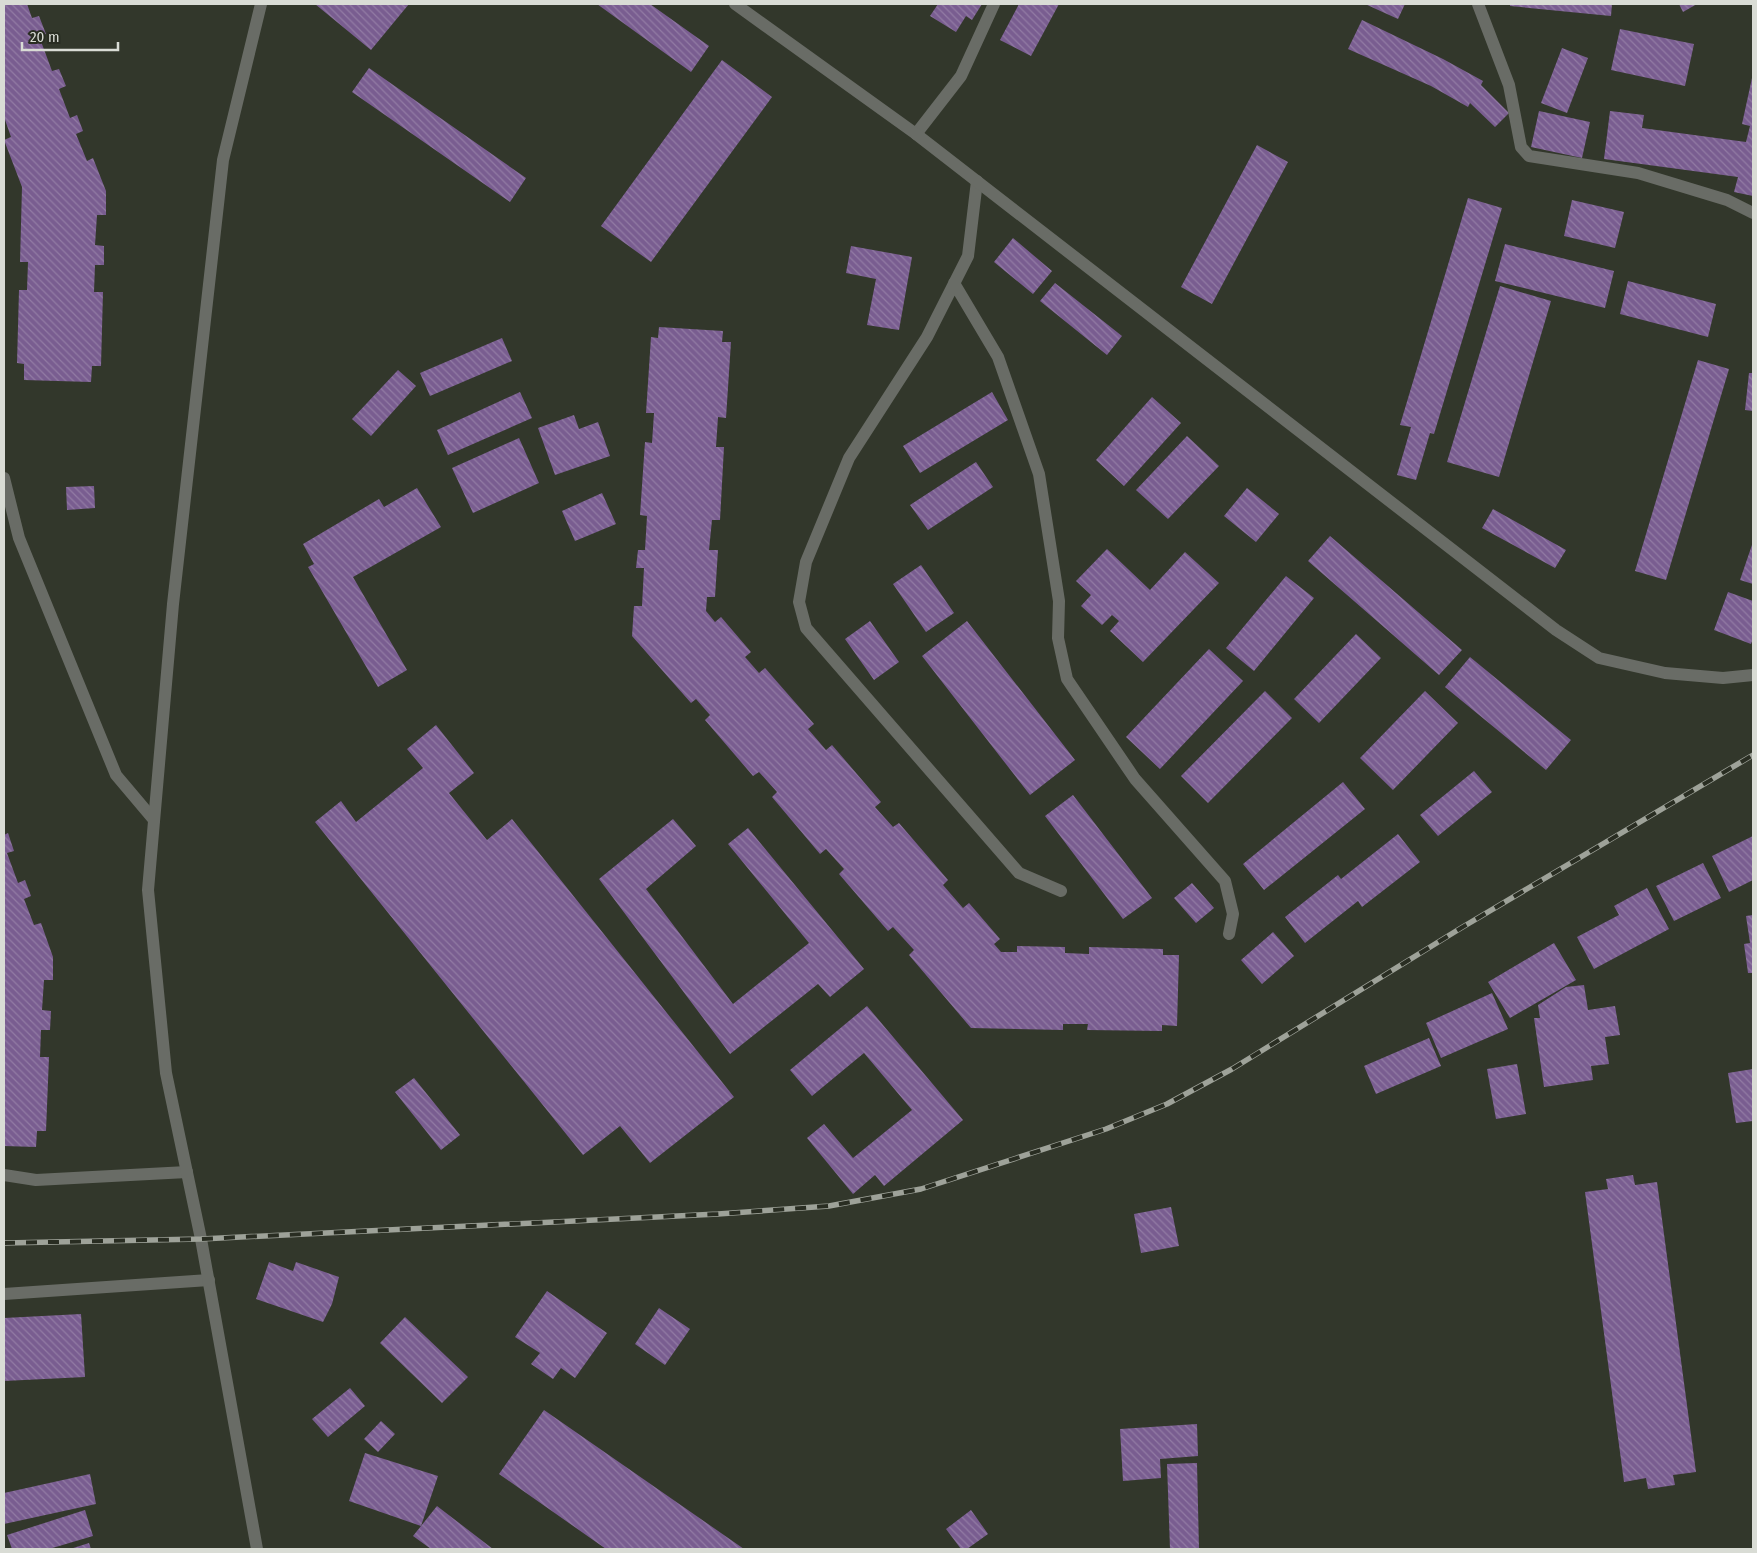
<svg xmlns="http://www.w3.org/2000/svg" width="1757" height="1553" viewBox="0 0 1757 1553" font-family="'Fira Sans Condensed',sans-serif">
  <defs>
    <pattern id="building-back-hatch" width="6" height="6" patternUnits="userSpaceOnUse" patternTransform="scale(1.25)"><rect width="6" height="6" fill="#795d90"/><path d="M-1 5l2 2M0 0l6 6M5-1l2 2" fill="none" stroke="#927ba4"/></pattern>
  </defs>
  <rect width="100%" height="100%" fill="#32372b"/>
  <path fill="url(#building-back-hatch)" d="M4 4H27L32 18 39 16 46 34 39 36 52 71 59 69 66 86 59 89 70 118 77 115 83 131 76 134 87 161 93 158 106 191V215H97L95 245 104 246V265H95L94 292H103L101 366H92L91 382 24 380V364L17 363 19 290H27L28 262H20L22 187 4 140 11 137 4 117Z
    M315 4H409L371 50Z
    M597 4H650L709 46 691 72Z
    M938 4H982L972 20 966 16 956 32 930 16Z
    M1019 4H1059L1031 56 1000 40Z
    M1365 4H1405L1398 19Z
    M1510 4H1612L1611 16 1510 6Z
    M1679 4H1697L1683 12Z
    M1362 20 1443 59 1483 81 1481 85 1509 113 1495 127 1470 103 1468 107 1431 86 1348 49Z
    M1620 29 1694 44 1685 86 1611 70Z
    M1562 48 1588 58 1567 113 1541 103Z
    M722 60 772 97 651 262 601 226Z
    M369 68 526 178 510 202 352 92Z
    M1752 78 1753 196 1734 192 1738 177 1604 159 1610 111 1644 115 1642 128 1746 142 1750 126 1742 124Z
    M1539 111 1590 122 1582 158 1531 147Z
    M1257 145 1288 162 1212 304 1181 287Z
    M1468 198 1502 208 1434 434 1430 433 1416 480 1397 475 1411 427 1400 425Z
    M1572 200 1624 212 1615 248 1564 236Z
    M1013 238 1052 271 1033 294 994 262Z
    M1505 244 1614 271 1605 308 1495 281Z
    M851 246 912 257 899 330 867 325 876 279 846 273Z
    M1628 281 1716 304 1708 337 1620 314Z
    M1055 283 1122 336 1107 355 1040 301Z
    M1500 286 1551 301 1499 477 1447 462Z
    M659 327 723 331 722 342H731L726 418 718 417 716 447H724L720 520H712L709 550H718L715 597H707L706 611 715 622 721 617 751 652 745 657 759 673 765 668 814 724 808 729 826 750 832 745 881 802 875 807 893 827 899 823 948 880 943 885 963 908 969 903 1000 939 994 944 1001 952H1017V946L1065 947V953L1089 954V947L1163 949V955H1179L1177 1026 1162 1025V1031L1087 1030 1088 1024H1063V1030L971 1028 909 955 914 950 893 927 888 931 839 874 844 869 826 849 820 854 772 797 777 792 759 772 753 776 705 720 710 715 696 699 691 703 632 636 634 606H642L644 568H636L638 550H645L647 516 640 515 645 442 652 443 654 413H646L651 337 658 338Z
    M502 338 512 361 430 396 420 373Z
    M1698 360 1729 369 1666 580 1635 571Z
    M398 370 416 386 371 436 352 419Z
    M1749 373H1753V411L1745 410Z
    M520 392 532 418 448 455 437 430Z
    M992 392 1008 420 920 473 903 446Z
    M1152 397 1181 423 1124 486 1096 460Z
    M574 415 579 429 598 422 610 456 555 475 538 428Z
    M1187 436 1219 466 1168 519 1136 490Z
    M519 438 539 483 473 513 452 468Z
    M976 462 993 487 928 530 910 505Z
    M94 486 95 508 67 510 66 487Z
    M417 488 441 527 353 577 407 670 378 687 308 567 314 564 303 544 379 499 384 507Z
    M1247 488 1279 514 1256 542 1224 516Z
    M602 493 616 524 575 541 562 511Z
    M1493 509 1566 550 1555 568 1482 528Z
    M1330 536 1462 650 1439 675 1308 561Z
    M1753 542V584L1740 580Z
    M1107 549 1150 590 1185 552 1219 583 1143 662 1110 631 1119 621 1112 615 1102 625 1081 606 1091 595 1076 581Z
    M921 565 954 613 926 632 893 584Z
    M1286 576 1314 598 1254 671 1226 648Z
    M1728 592 1753 601V638L1751 644 1714 630Z
    M870 621 899 662 874 680 845 639Z
    M967 621 1075 760 1030 795 922 656Z
    M1356 634 1381 658 1319 723 1294 699Z
    M1209 649 1243 681 1160 769 1126 737Z
    M1470 657 1571 740 1546 770 1445 687Z
    M1265 691 1292 718 1208 803 1181 776Z
    M1425 691 1458 723 1393 790 1360 758Z
    M436 725 474 773 449 793 487 840 512 819 734 1097 650 1163 620 1126 583 1155 315 822 341 801 356 822 423 768 407 749Z
    M1474 771 1492 792 1438 836 1420 815Z
    M1343 782 1365 809 1264 890 1243 864Z
    M1073 795 1152 898 1123 919 1045 816Z
    M673 819 696 846 646 889 733 1004 809 943 728 844 748 828 864 969 830 997 818 984 730 1054 599 879Z
    M8 833 14 851 7 853 18 883 25 880 31 896 24 899 34 925 41 923 53 957V980H44L42 1010 51 1011 50 1030H41L40 1057H49L46 1131H37L36 1147 4 1146V835Z
    M1398 834 1420 862 1362 907 1358 901 1305 943 1285 917 1338 875 1341 879Z
    M1753 836V880L1729 892 1712 856Z
    M1703 863 1721 898 1674 921 1656 886Z
    M1192 883 1214 908 1196 923 1174 898Z
    M1647 888 1669 929 1594 969 1577 937 1619 915 1614 906Z
    M1753 915V973H1748L1744 944 1750 943 1746 916Z
    M1273 932 1294 956 1262 984 1241 960Z
    M1554 943 1576 980 1510 1018 1488 982Z
    M1584 985 1588 1010 1615 1006 1620 1035 1605 1037 1609 1064 1591 1066 1593 1080 1544 1087 1534 1018H1540L1538 1005 1566 987Z
    M1492 993 1508 1029 1441 1058 1426 1023Z
    M867 1006 963 1120 884 1186 875 1175 853 1194 807 1138 824 1124 853 1158 912 1110 864 1053 812 1096 790 1070Z
    M1429 1038 1441 1066 1376 1094 1364 1066Z
    M1517 1064 1526 1114 1496 1119 1487 1069Z
    M1753 1069V1121L1736 1123 1728 1073Z
    M414 1078 460 1135 441 1150 395 1092Z
    M1633 1175 1635 1185 1657 1182 1696 1472 1673 1475 1675 1485 1648 1489 1646 1478 1624 1482 1585 1192 1608 1189 1606 1179Z
    M1171 1207 1179 1246 1141 1253 1134 1214Z
    M269 1262 293 1271 296 1262 339 1277 332 1304 323 1322 256 1299Z
    M547 1291 607 1333 575 1378 561 1368 553 1379 531 1364 540 1353 515 1337Z
    M659 1308 690 1329 665 1365 635 1344Z
    M81 1314 85 1377 4 1381V1318Z
    M405 1317 468 1377 442 1403 380 1343Z
    M350 1388 365 1406 328 1437 312 1419Z
    M544 1410 744 1549H606L499 1474Z
    M381 1421 395 1434 378 1452 364 1439Z
    M1197 1424 1198 1456 1160 1459 1161 1478 1123 1481 1120 1429Z
    M365 1453 438 1476 421 1526 349 1501Z
    M1197 1463 1199 1549H1170L1167 1464Z
    M90 1474 96 1504 4 1524V1493Z
    M437 1506 493 1549H431L413 1536Z
    M85 1510 93 1536 49 1549H12L7 1535Z
    M971 1510 988 1534 967 1549H961L946 1529Z
    M89 1543 91 1549H70Z"/>
  <g fill="none" stroke-linecap="round" stroke-linejoin="round">
    <path stroke="#696c66" stroke-width="12" d="M1478 4 1509 85 1521 147 1529 156 1638 173 1727 200 1753 213
      M916 134 961 76 994 4
      M977 181 968 256 927 337 849 458 806 562 799 602 806 628 1019 873 1061 891
      M954 283 998 357 1039 474 1059 601 1058 638 1067 679 1135 779 1225 881 1233 914 1229 934
      M4 478 19 538 116 775 154 820
      M4 1175 36 1180 187 1172
      M4 1294 209 1280"/>
    <path stroke="#696c66" stroke-width="12" d="M735 4 916 134 1556 630 1599 658 1665 673 1723 678 1753 675
      M257 1549 201 1239 166 1073 148 890 173 604 223 160 261 4"/>
    <defs>
      <path id="rail" d="M4 1243 201 1239 718 1214 829 1206 921 1189 1106 1129 1167 1104 1232 1069 1461 928 1753 755"/>
    </defs>
    <use href="#rail" stroke="#9ea299" stroke-width="5.5"/>
    <use href="#rail" stroke="#292d22" stroke-width="4" stroke-dasharray="11" stroke-linecap="butt"/>
  </g>
  <rect width="1757" height="1553" fill="none" stroke="#d9dcd5" stroke-width="10"/>
  <path d="M22 42v8h96v-8" fill="none" stroke="#d9dcd5" stroke-width="2.5"/>
  <text x="30" y="42" font-size="15" fill="#d9dcd5" stroke="#292d22" stroke-width="4" paint-order="stroke">20 m</text>
</svg>
